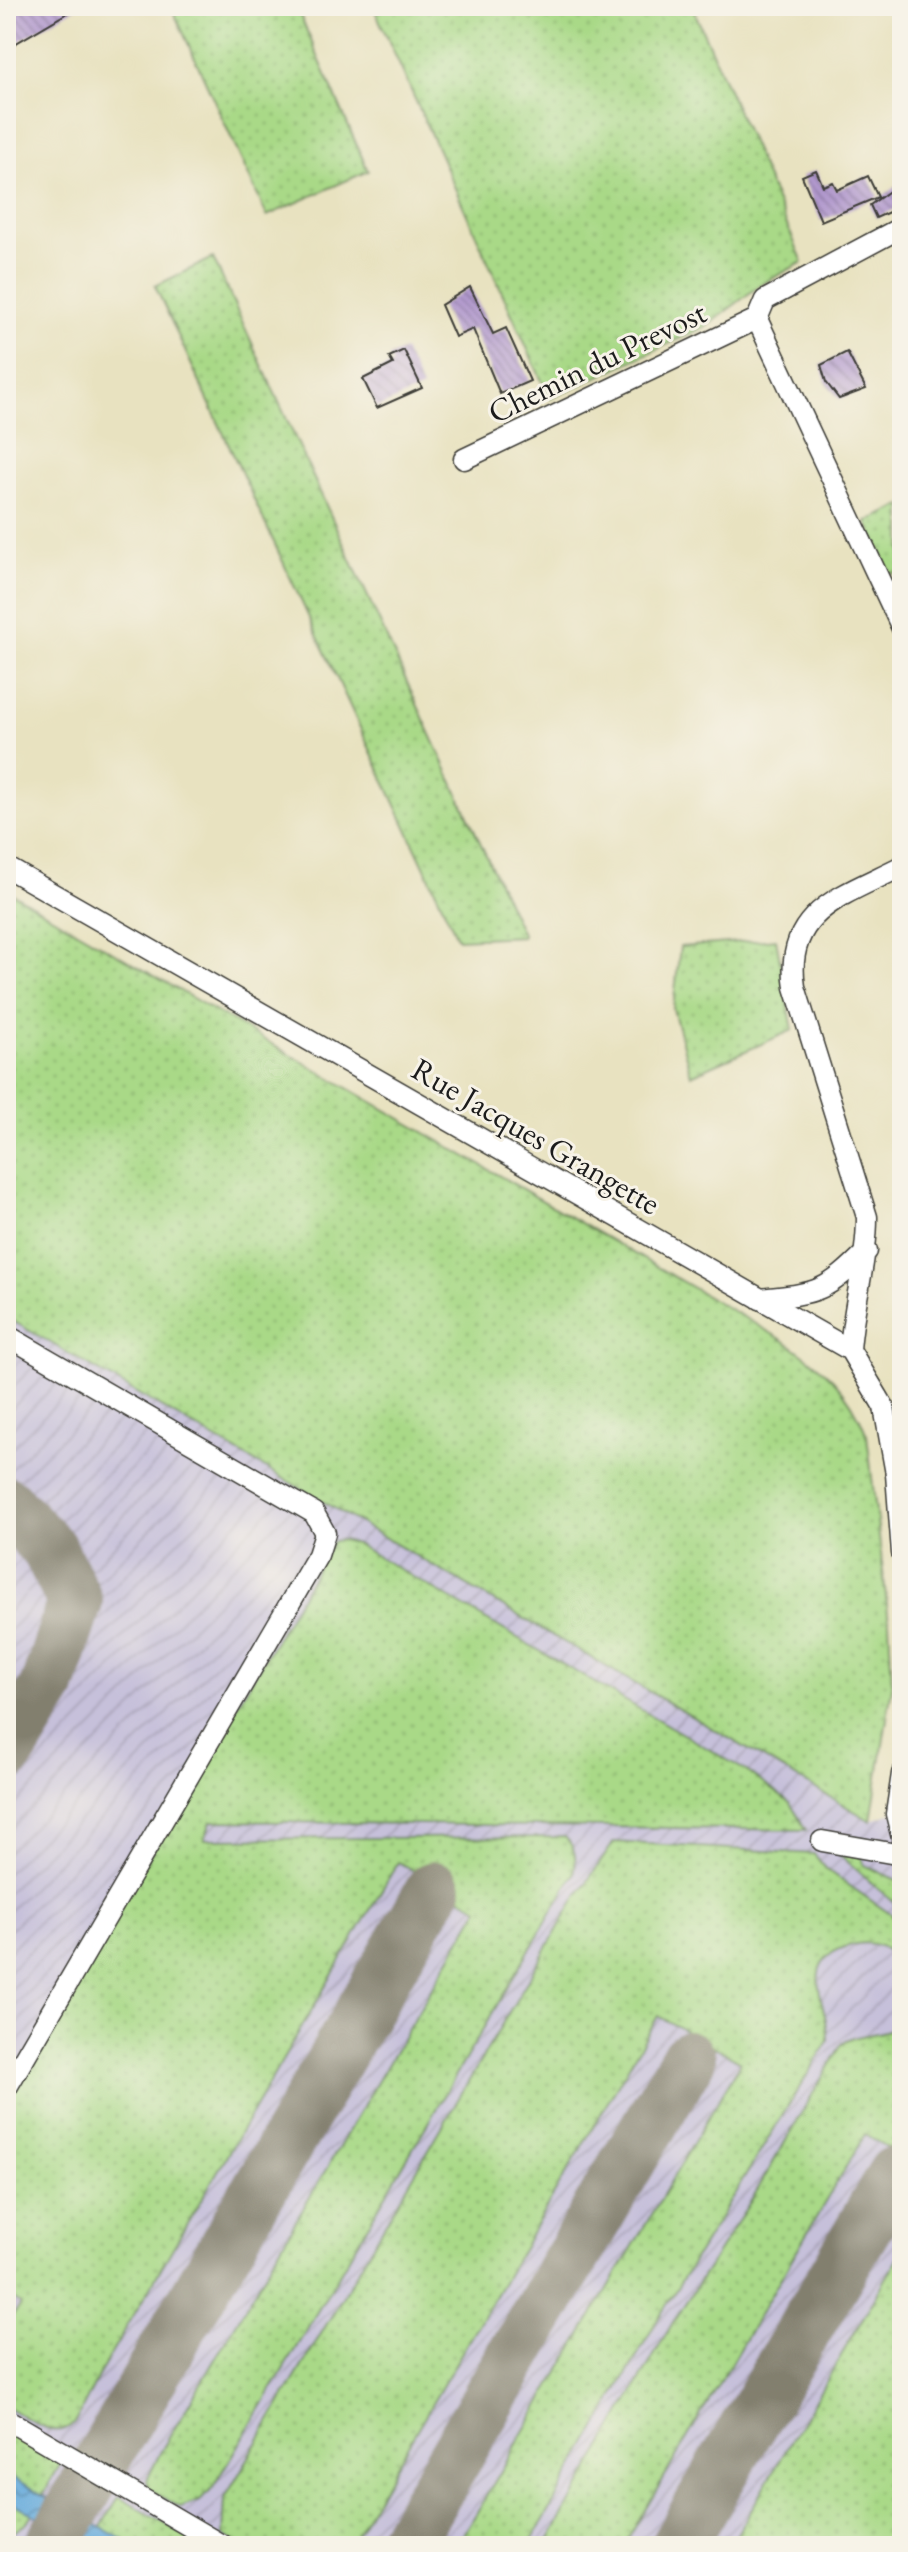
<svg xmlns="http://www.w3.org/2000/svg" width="908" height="2552" viewBox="0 0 908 2552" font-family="'EB Garamond',serif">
  <defs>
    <pattern id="industrial-furrows" width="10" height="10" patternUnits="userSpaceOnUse" patternTransform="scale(2)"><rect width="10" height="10" fill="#c6c0da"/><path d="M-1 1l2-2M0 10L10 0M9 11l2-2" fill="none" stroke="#aaa4ba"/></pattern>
    <pattern id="grass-dots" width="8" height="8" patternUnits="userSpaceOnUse" patternTransform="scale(2)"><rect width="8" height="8" fill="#a9d987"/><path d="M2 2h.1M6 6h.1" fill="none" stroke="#91ba74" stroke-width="1.8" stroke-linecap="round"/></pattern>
    <pattern id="water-waves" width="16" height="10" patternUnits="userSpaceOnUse" patternTransform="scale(2)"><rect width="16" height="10" fill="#66abdc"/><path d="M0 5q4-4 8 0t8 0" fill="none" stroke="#538ab2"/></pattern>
    <pattern id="building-back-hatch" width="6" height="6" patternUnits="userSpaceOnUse" patternTransform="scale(2)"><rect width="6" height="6" fill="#b198cd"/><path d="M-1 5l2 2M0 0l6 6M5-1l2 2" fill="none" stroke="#8f7ba6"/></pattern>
  </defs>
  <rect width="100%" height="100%" fill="#f7f3e8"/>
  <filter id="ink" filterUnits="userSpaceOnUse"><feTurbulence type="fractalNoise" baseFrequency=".0125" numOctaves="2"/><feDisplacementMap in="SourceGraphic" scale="16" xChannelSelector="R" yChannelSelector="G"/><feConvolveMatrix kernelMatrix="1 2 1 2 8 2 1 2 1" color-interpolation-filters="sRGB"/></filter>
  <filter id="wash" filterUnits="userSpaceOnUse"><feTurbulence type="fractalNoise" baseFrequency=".006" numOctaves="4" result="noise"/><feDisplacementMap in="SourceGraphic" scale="32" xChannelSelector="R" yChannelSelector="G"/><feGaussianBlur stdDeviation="1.8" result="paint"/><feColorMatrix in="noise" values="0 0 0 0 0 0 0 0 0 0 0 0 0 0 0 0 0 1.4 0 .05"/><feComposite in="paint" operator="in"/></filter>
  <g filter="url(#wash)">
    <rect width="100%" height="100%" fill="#e8e2c0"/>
    <path fill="url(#industrial-furrows)" d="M6 1317 870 1821 902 1809V2546H6Z"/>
    <path fill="url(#grass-dots)" stroke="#627a52" stroke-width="2" d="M171 6H296L368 171 267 216Z
      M373 6H692L803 262 760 285 707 326 550 399Z
      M213 258 523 936 458 939 155 286Z
      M902 505V570L891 575 867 522Z
      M6 890 783 1340C824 1368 848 1387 867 1435L889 1622 892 1687 871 1821 6 1317Z
      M776 939 793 1030 691 1075 673 1009 680 947Z
      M343 1540 356 1544 748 1772 790 1803 806 1830 211 1821 205 1839 565 1837C576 1848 577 1859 574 1874L213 2489 199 2501 181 2508 148 2488 147 2480 160 2453 479 1908 398 1862 100 2373C69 2435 73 2448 6 2406V2328L21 2304 6 2295V2102L333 1541Z
      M614 1842 814 1854 827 1870 902 1922V1963C886 1948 875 1939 852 1945 793 1960 830 2003 828 2041L658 2319 529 2546H457L741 2062 658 2016 349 2546H242L223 2535 225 2498 574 1901Z
      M839 1854 862 1856 864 1865 899 1881 902 1885V1910Z
      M902 2021V2156L865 2134 624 2546H546L673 2322 748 2206 841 2045C858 2030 884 2039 902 2021Z
      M902 2251V2546H730Z
      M6 2431 61 2463 27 2523 6 2537Z
      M119 2497 203 2546H91Z"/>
    <path fill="url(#water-waves)" stroke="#41647c" stroke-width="2" d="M6 2474 134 2546H88L6 2499Z"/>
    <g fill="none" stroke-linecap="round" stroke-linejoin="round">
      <path stroke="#827f6e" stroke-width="56" d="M6 1504 49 1549 75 1601 48 1686 6 1755
        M52 2546 434 1889
        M403 2546 688 2059
        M678 2546 895 2174"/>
    </g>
    <g id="blocks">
      <path fill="url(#building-back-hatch)" d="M6 6H79L6 49Z
        M816 170 823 186 833 182 837 190 868 176 878 197 821 221 802 176Z
        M902 182V206L876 218 870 205Z
        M470 287 493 334 506 328 530 381 500 394 473 329 455 337 441 305Z
        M404 350 422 388 377 408 363 379 393 364 389 357Z
        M847 352 866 389 839 399 826 382 821 365Z"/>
    </g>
  </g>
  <g filter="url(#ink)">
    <use href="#blocks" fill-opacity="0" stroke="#3b3a35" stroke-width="2"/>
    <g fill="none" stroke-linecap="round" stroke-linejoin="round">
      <defs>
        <path id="minor" d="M757 319 902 628
          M464 459 757 319 765 300 902 227
          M6 867 850 1350 884 1407 896 1474 902 1553
          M760 1299C818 1293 825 1293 867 1251
          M6 1335 314 1513 325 1533 318 1555 6 2089
          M850 1350C853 1305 867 1262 867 1217L795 987C783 910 846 895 902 866
          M902 1774 896 1814 902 1838
          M822 1841 902 1855
          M6 2419 223 2546"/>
      </defs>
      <use href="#minor" stroke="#3b3a35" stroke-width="23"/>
      <use href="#minor" stroke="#fff" stroke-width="20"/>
    </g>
  </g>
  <g text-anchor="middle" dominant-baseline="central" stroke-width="6" stroke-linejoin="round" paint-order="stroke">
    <g font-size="32" fill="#1c1c1c" stroke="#f7f3e8">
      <text transform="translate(597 362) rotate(-26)">Chemin du Prevost</text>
      <text transform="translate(536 1136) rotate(30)">Rue Jacques Grangette</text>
    </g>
  </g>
  <rect width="908" height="2552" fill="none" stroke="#f7f3e8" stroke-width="32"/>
</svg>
